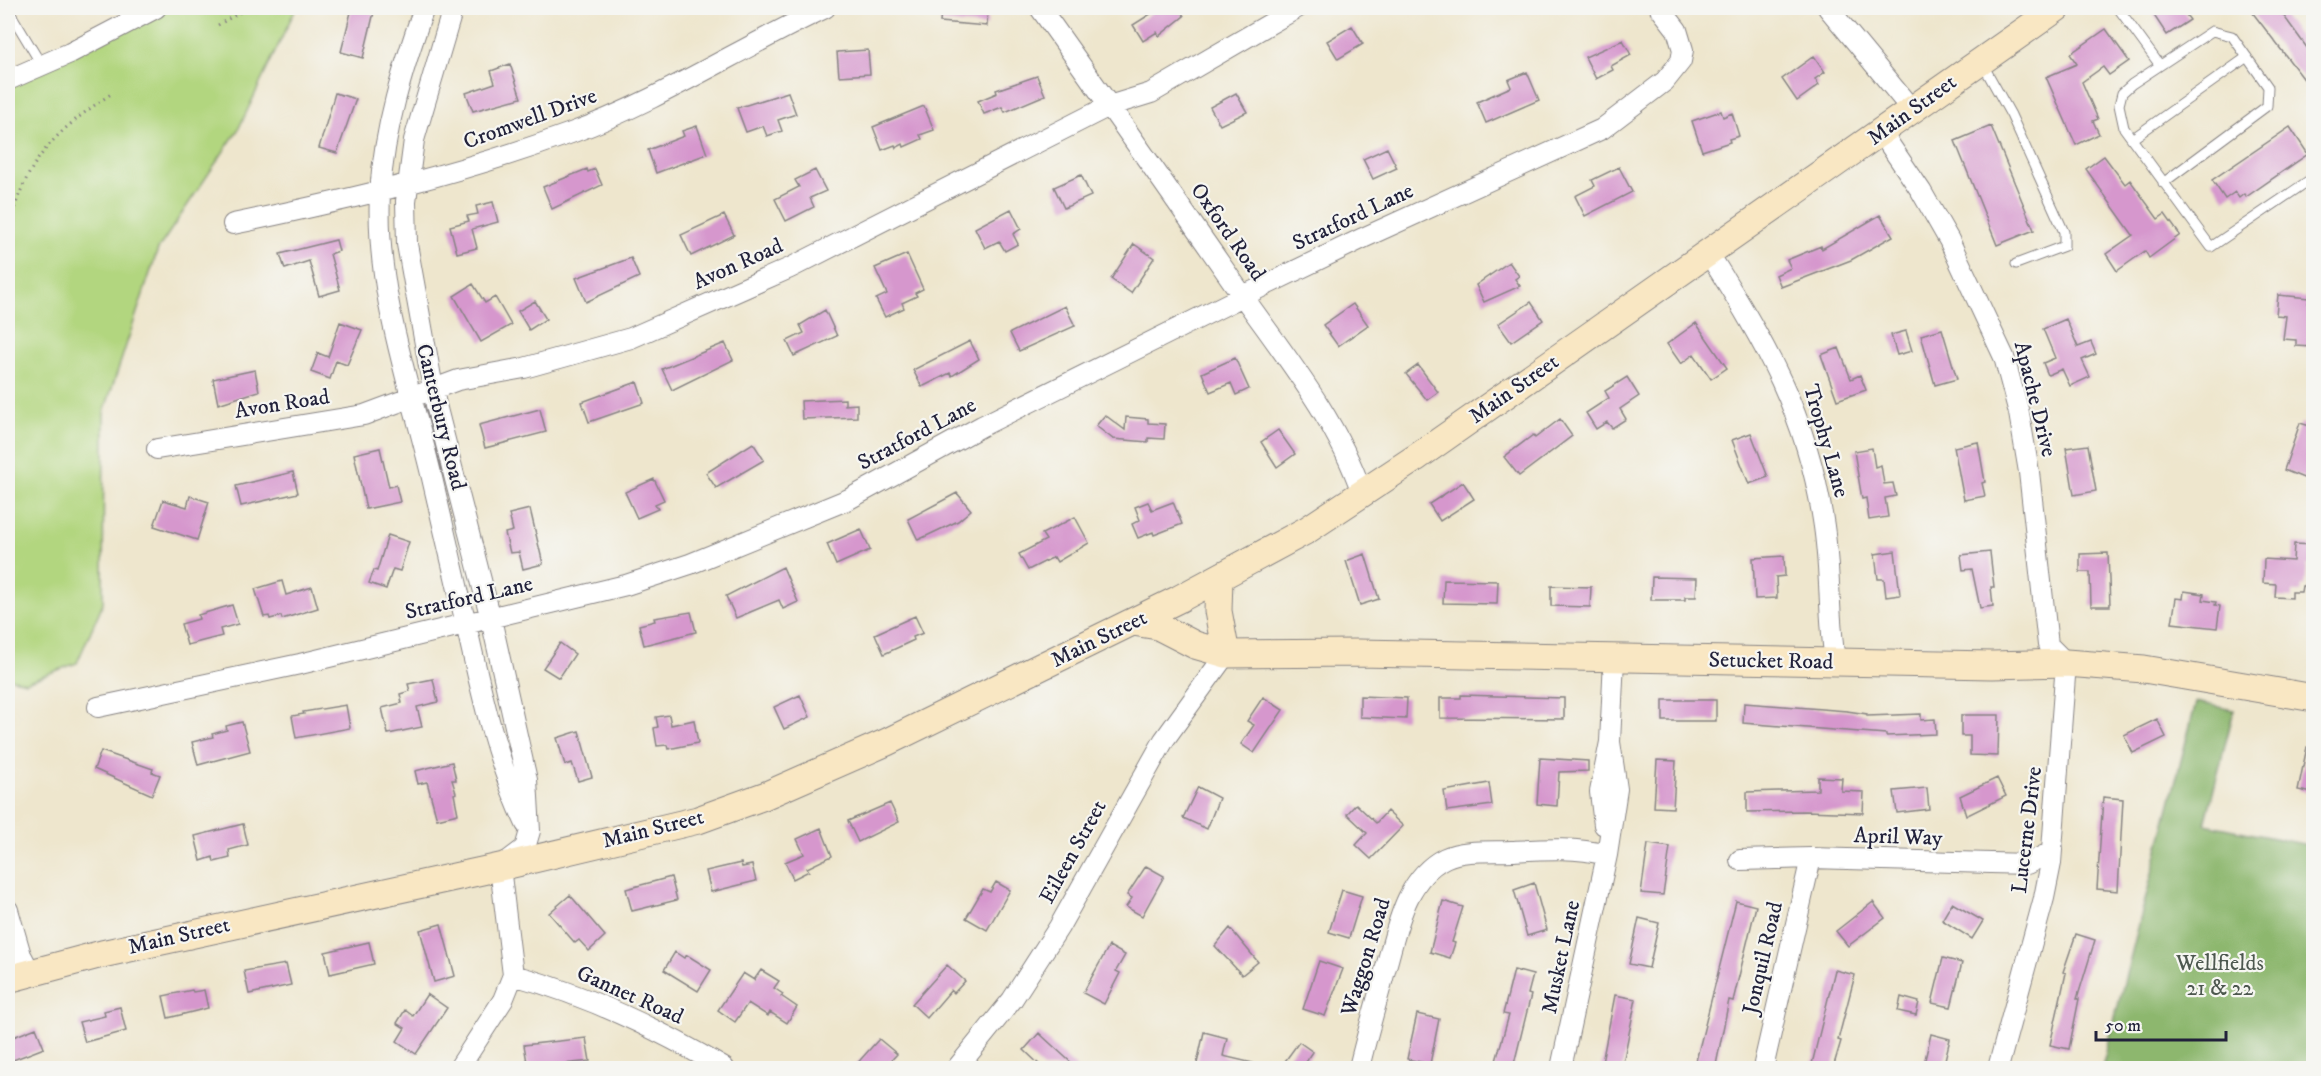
<svg xmlns="http://www.w3.org/2000/svg" width="2321" height="1076" viewBox="0 0 2321 1076" font-family="'IM FELL DW Pica',serif">
  <rect width="100%" height="100%" fill="#f6f6f2"/>
  <filter id="ink" filterUnits="userSpaceOnUse"><feTurbulence type="fractalNoise" baseFrequency=".0167" numOctaves="2"/><feDisplacementMap in="SourceGraphic" scale="12" xChannelSelector="R" yChannelSelector="G"/><feConvolveMatrix kernelMatrix="1 2 1 2 8 2 1 2 1" color-interpolation-filters="sRGB"/></filter>
  <filter id="wash" filterUnits="userSpaceOnUse"><feTurbulence type="fractalNoise" baseFrequency=".008" numOctaves="4" result="noise"/><feDisplacementMap in="SourceGraphic" scale="24" xChannelSelector="R" yChannelSelector="G"/><feGaussianBlur stdDeviation="1.35" result="paint"/><feColorMatrix in="noise" values="0 0 0 0 0 0 0 0 0 0 0 0 0 0 0 0 0 1.4 0 .05"/><feComposite in="paint" operator="in"/></filter>
  <g filter="url(#wash)">
    <rect width="100%" height="100%" fill="#eee6cd"/>
    <path fill="#b2d67f" stroke="#6a7c5d" stroke-width="1.5" d="M153 8H296L238 130 158 249 104 412 103 603 77 663 26 682 8 678V81Z"/>
    <path fill="#8db76e" stroke="#586c54" stroke-width="1.5" d="M2196 702 2234 710 2205 824 2313 846V1068H2102Z"/>
    <g id="blocks">
      <path fill="#d697cd" d="M352 8 374 12 363 58 341 52Z
        M941 8H988L987 26 940 22Z
        M1160 8H1179L1184 16 1159 36 1157 32 1143 41 1133 25Z
        M2149 8H2181L2190 20 2167 35Z
        M2249 8H2278L2313 56V91Z
        M1352 26 1363 44 1338 59 1327 41Z
        M2106 29 2129 61 2109 75 2103 67 2082 82 2098 119 2093 121 2099 134 2076 145 2046 77 2077 64 2070 54Z
        M1623 40 1631 55 1611 66 1613 70 1596 79 1585 57Z
        M868 50 870 74 839 76 837 52Z
        M1814 56 1825 72 1815 79 1819 85 1797 101 1782 79Z
        M510 64 521 98 473 111 466 93 495 83 491 71Z
        M1527 72 1539 100 1486 123 1477 102 1511 87 1508 80Z
        M1037 76 1045 95 1005 112 1002 107 984 114 978 101 997 93 996 90Z
        M788 92 796 114 778 120 782 131 767 136 763 126 746 132 737 108Z
        M335 93 356 99 337 153 319 148Z
        M1236 93 1247 112 1220 125 1210 107Z
        M924 106 934 130 920 135 922 139 904 147 903 144 896 148 895 145 882 150 873 127Z
        M1721 111 1723 117 1732 113 1739 136 1729 139 1730 142 1702 151 1692 121Z
        M697 126 707 154 656 173 648 150 684 136 682 131Z
        M1991 126 2034 230 1997 245 1955 141Z
        M2290 127 2308 154 2246 197 2244 194 2239 198 2235 192 2225 199 2212 180Z
        M1387 148 1397 168 1373 179 1363 159Z
        M2104 156 2125 184 2130 180 2158 219 2165 214 2180 235 2149 258 2145 251 2117 271 2106 254 2133 235 2086 169Z
        M1619 167 1632 192 1585 216 1575 196 1595 186 1592 180Z
        M587 169 588 172 595 169 602 185 552 209 543 187Z
        M815 170 826 191 810 198 814 207 786 221 775 199 799 187 795 180Z
        M1081 175 1091 196 1064 208 1054 187Z
        M493 202 498 222 472 229 477 248 457 253 450 226 469 221 467 216 478 214 476 206Z
        M1011 209 1021 229 1013 234 1018 244 1005 251 999 241 985 248 975 228Z
        M724 215 734 235 691 256 681 235Z
        M1880 215 1893 236 1851 260 1781 287 1776 275 1791 268 1787 260 1821 246 1822 249Z
        M336 240 339 251 330 254 340 290 319 296 309 261 285 269 280 254Z
        M1134 244 1154 258 1131 293 1111 279Z
        M907 254 923 289 915 293 917 296 902 303 904 308 885 317 876 299 887 294 875 268Z
        M631 258 639 277 586 302 576 278Z
        M1509 262 1519 276 1515 279 1520 286 1484 302 1476 285Z
        M473 284 485 303 495 297 511 325 481 342 454 296Z
        M2278 295 2309 298 2308 305 2313 306V347L2296 346V340L2283 339 2286 316 2276 315Z
        M535 301 546 319 529 330 518 311Z
        M1531 302 1543 320 1511 342 1498 324Z
        M1353 304 1368 325 1338 346 1323 325Z
        M1065 306 1075 326 1019 351 1010 333Z
        M825 310 837 336 794 356 787 341 804 333 800 325Z
        M2066 319 2078 347 2091 342 2096 354 2082 360 2090 377 2070 386 2062 369 2048 375 2043 363 2055 358 2043 329Z
        M340 322 362 330 347 365 336 361 330 379 311 372 318 353 328 357Z
        M1696 323 1727 368 1711 379 1694 354 1681 364 1667 344Z
        M1942 329 1957 379 1935 385 1921 335Z
        M1906 331 1912 351 1897 355 1891 335Z
        M970 341 979 359 952 376 950 373 922 387 913 370Z
        M725 343 733 360 672 390 662 369Z
        M1839 348 1851 379 1860 375 1866 390 1837 400 1821 355Z
        M1235 358 1249 389 1236 395 1231 383 1210 392 1202 373Z
        M1418 365 1438 392 1427 400 1406 374Z
        M255 370 259 391 218 404 213 379Z
        M1627 377 1639 396 1620 409 1626 419 1612 428 1607 422 1596 429 1586 413 1609 398 1605 391Z
        M637 382 644 403 589 422 582 402Z
        M845 399V405L857 404V417L802 419 801 401Z
        M540 409 546 432 485 448 479 425Z
        M1105 415 1125 430 1126 417 1148 419V423L1165 424 1164 439 1148 438V442L1113 439 1096 426Z
        M1560 419 1572 436 1519 476 1504 457 1533 435 1535 438Z
        M2300 423 2313 427V456L2306 479 2284 470Z
        M1278 430 1295 454 1277 467 1261 442Z
        M1751 433 1768 477 1749 484 1732 440Z
        M1978 442 1985 482 1982 483 1985 496 1964 500 1954 447Z
        M753 443 764 460 716 488 706 473Z
        M2088 445 2096 491 2074 495 2066 448Z
        M380 448 389 487 396 485 400 502 366 509 354 454Z
        M1872 448 1875 467 1881 465 1884 484 1893 483 1896 496 1885 498 1888 517 1869 520 1866 498 1862 499 1854 451Z
        M293 472 298 493 241 506 236 486Z
        M654 479 664 500 655 504 658 509 637 518 625 492Z
        M1463 482 1474 499 1440 521 1429 504Z
        M957 493 971 510 958 521 918 540 908 519Z
        M190 496 209 502 197 540 154 526 163 500 187 507Z
        M1148 502 1152 510 1173 502 1182 524 1154 535 1153 532 1138 538 1132 524 1140 520 1135 507Z
        M530 509 543 564 523 569 519 552 510 553 505 533 513 531 509 514Z
        M1075 517 1089 543 1057 562 1054 557 1028 570 1019 554 1046 540 1042 534Z
        M861 529 870 550 836 565 827 544Z
        M388 535 409 542 400 571 393 569 386 589 369 583 374 570 377 571Z
        M2294 544 2313 545V566L2307 565 2305 586H2302L2301 592H2292V598L2275 597 2276 584 2263 583 2264 559 2293 561Z
        M1895 551 1900 595 1886 597 1884 579H1878L1875 554Z
        M1990 552 1994 587H1991L1993 606 1980 608 1972 569 1963 570 1961 555Z
        M2108 553 2110 606H2091L2090 572H2080V554Z
        M1365 554 1379 599 1360 605 1346 561Z
        M1784 556 1785 576 1776 577 1777 598 1755 599 1753 558Z
        M783 567 798 602 783 609 779 600 736 618 726 596Z
        M1652 577 1697 578 1696 597H1685V600H1651Z
        M1444 580 1498 581 1497 604 1443 603Z
        M282 581 286 595 312 587 318 608 282 619 281 616 270 619 269 616 264 617 255 589Z
        M1551 586 1591 587 1590 607 1551 606Z
        M2184 591 2204 594 2203 600 2216 602 2215 605 2220 606 2217 628 2172 623 2176 598 2183 599Z
        M232 605 238 624 220 629 222 636 187 645 181 624 199 619 198 615Z
        M691 612 696 632 644 645 639 625 655 621 654 618Z
        M915 616 923 633 913 637 914 640 884 654 875 634Z
        M560 643 575 654 559 678 543 668Z
        M433 679 438 702 417 707 422 727 388 734 382 708 402 703 400 694 410 691 408 684Z
        M800 695 810 717 784 729 774 707Z
        M1461 695 1564 698V719L1440 718V698H1461Z
        M1360 696 1407 698 1406 719 1360 717Z
        M1263 697 1283 710 1254 753 1241 744 1254 725 1247 721Z
        M1663 700H1716V721H1663Z
        M1744 703 1847 711 1867 714V716L1921 714V720L1935 719 1936 734 1886 736V734L1743 723Z
        M346 705 350 728 296 738 292 716 304 714 303 712Z
        M669 715 671 725 694 720 698 743 668 749 667 745 657 746 654 728 658 727 656 717Z
        M1961 715H1999L1998 756 1970 755V736H1961Z
        M2157 719 2166 737 2133 753 2124 735Z
        M242 722 250 751 198 765 192 742 213 737 212 734 227 730 226 726Z
        M579 731 592 777 578 781 572 763 565 765 557 738Z
        M2307 747H2313V793L2298 790Z
        M101 751 153 769 152 772 160 775 152 795 94 769Z
        M1540 758 1588 761V771L1559 772 1557 806 1537 804Z
        M1657 760 1676 761 1673 808 1654 807Z
        M452 762 456 780H452L456 793 454 794 458 814 437 819 427 782 418 784 415 771Z
        M1818 777 1842 778 1841 791 1864 792 1863 813 1806 811 1747 812V792L1818 790Z
        M1997 778 2006 796 1966 816 1960 796Z
        M1489 783 1492 805 1447 811 1444 791Z
        M1198 787 1219 798 1207 829 1183 818Z
        M1927 788 1929 809 1897 813 1894 791Z
        M2103 797 2123 799 2118 891 2097 889Z
        M890 803 899 822 858 842 848 821Z
        M1356 804 1376 823 1387 811 1403 826 1371 859 1356 845 1367 833 1347 814Z
        M243 824 248 845 229 850 230 858 214 862 213 857 201 861 195 836Z
        M821 828 832 856 807 868 809 871 793 879 785 862 804 854 797 839Z
        M1648 844 1670 847 1663 895 1641 893Z
        M741 863 742 867 752 865 756 881 711 892 706 871Z
        M1146 866 1164 876 1142 916 1126 907 1132 898 1127 895Z
        M671 877 677 900 632 911 626 889Z
        M996 882 1010 890 987 930 966 918 983 889 990 892Z
        M1534 883 1547 930 1527 936 1514 890Z
        M1342 890 1362 896 1349 938 1329 932Z
        M570 895 605 936 589 951 579 940 575 943 549 913Z
        M1443 901 1463 907 1452 942 1455 943 1450 958 1430 952Z
        M1736 901 1756 906 1733 1001 1729 1000 1716 1065 1696 1061Z
        M1873 902 1885 918 1848 946 1836 931Z
        M1952 903 1983 921 1972 939 1942 920Z
        M1639 918 1659 923 1649 968 1629 964Z
        M441 924 455 976 434 982 420 930Z
        M1230 928 1258 962 1242 975 1215 946Z
        M2076 934 2095 940 2077 999H2079L2069 1049 2050 1045 2066 973 2063 972Z
        M369 942 374 964 330 974 325 952Z
        M1109 946 1125 955 1116 971 1120 973 1104 1004 1083 993Z
        M675 952 684 958 687 955 711 970 698 991 664 970Z
        M1943 958 1962 963 1951 1007 1932 1003Z
        M1319 961 1343 969 1325 1016 1303 1009Z
        M286 964 291 985 249 994 244 971Z
        M947 965 965 981 954 993 951 990 927 1018 912 1004Z
        M761 970 779 981 774 988 783 994 781 996 797 1007 787 1023 770 1012 768 1016 748 1003 735 1022 718 1010 743 973 754 980Z
        M1514 970 1533 975 1528 994 1531 995 1513 1068H1494L1509 1015 1503 1014Z
        M1835 970 1855 975 1838 1040 1841 1041 1833 1068H1811Z
        M192 990 193 992 204 990 208 1008 168 1018 163 996Z
        M427 994 447 1008 416 1054 397 1041 405 1028 397 1023 405 1010 413 1016Z
        M1615 995 1636 999 1622 1068H1601Z
        M1901 997 1919 1002 1916 1015 1898 1011Z
        M120 1007 126 1031 85 1042 79 1022 105 1016 104 1011Z
        M1417 1014 1439 1019 1430 1064 1407 1059Z
        M36 1028 44 1048 8 1062V1039Z
        M1204 1032 1227 1038 1223 1056 1253 1063V1068H1196Z
        M1039 1033 1077 1068H1043L1024 1050Z
        M1931 1034 1950 1039 1943 1068H1923Z
        M586 1038 590 1061 528 1068 524 1045Z
        M879 1039 897 1054 884 1068H853Z
        M1299 1042 1313 1052 1302 1068H1280Z"/>
    </g>
  </g>
  <g filter="url(#ink)">
    <use href="#blocks" fill-opacity="0" stroke="#888484" stroke-width="1.5"/>
    <g fill="none" stroke-linecap="round" stroke-linejoin="round">
      <defs>
        <path id="lane" d="M2118 8 2159 64
          M8 9 41 64
          M1982 63 2011 115 2064 232V246L2016 264
          M2132 139 2247 57
          M2163 183 2267 106 2268 87 2232 36 2212 31 2132 84 2122 93 2119 105 2124 128 2211 247 2314 177"/>
        <path id="street" d="M424 8C403 68 384 128 380 193 375 291 410 384 432 478 443 527 455 575 466 624 481 691 496 761 526 824
          M453 8 414 140 406 201 407 244 436 405 491 619 527 780 530 831 525 848 500 867 513 975 503 1000 459 1068
          M1040 8C1108 103 1175 199 1242 295 1286 357 1337 420 1362 493
          M1828 8 1912 110
          M8 80 70 53 156 8
          M1881 132 1921 191 1949 240 2004 357 2019 413 2029 472 2048 645 2066 663 2051 863 2044 898 1998 1068
          M233 224C348 200 460 174 571 133 659 101 740 48 825 8
          M1709 254C1765 343 1807 414 1823 520 1831 567 1828 615 1835 661
          M157 449 364 415 458 380 524 368 631 338 790 268 1109 106 1151 93 1297 8
          M98 707 300 664 626 585 690 564 849 499 982 426 1243 296 1363 238 1602 129 1665 81 1681 61 1683 50 1677 30 1660 8
          M1604 825 1600 792 1610 742 1614 659
          M1740 860 1811 858 2027 864 2051 852
          M8 910 21 955 30 972
          M513 975C587 995 658 1029 724 1068
          M957 1068 1012 1000 1059 927 1164 740 1226 654
          M1359 1068C1367 1034 1377 1001 1386 967 1397 929 1405 878 1445 858 1464 849 1492 852 1512 851 1547 849 1574 847 1607 855
          M1561 1068 1607 855 1617 789 1610 742
          M1763 1068 1811 858"/>
        <path id="secondary" d="M1219 578 1218 611 1226 654
          M1133 622 1158 626 1195 645 1226 654 1358 653 1992 665 2066 663 2144 669 2314 698
          M8 979 102 954 500 867 698 820 764 796 887 742 1179 599 1307 530 1417 457 2057 8"/>
      </defs>
      <use href="#lane" stroke="#888484" stroke-width="11"/>
      <use href="#street" stroke="#888484" stroke-width="22"/>
      <use href="#secondary" stroke="#888484" stroke-width="29"/>
      <path stroke="#888484" stroke-width="3" stroke-dasharray="1.5 4.5" stroke-linecap="butt" d="M218 25 247 8
        M8 231C25 161 53 133 111 94"/>
      <use href="#lane" stroke="#fff" stroke-width="9"/>
      <use href="#street" stroke="#fff" stroke-width="20"/>
      <use href="#secondary" stroke="#f9e7c3" stroke-width="27"/>
    </g>
  </g>
  <g text-anchor="middle" dominant-baseline="central" stroke-width="4.5" stroke-linejoin="round" paint-order="stroke">
    <g font-size="22" fill="#22223b" stroke="#f6f6f2">
      <text transform="translate(1912 110) rotate(-36)">Main Street</text>
      <text transform="translate(530 119) rotate(-20)">Cromwell Drive</text>
      <text transform="translate(1353 217) rotate(-25)">Stratford Lane</text>
      <text transform="translate(1228 232) rotate(55)">Oxford Road</text>
      <text transform="translate(738 264) rotate(-24)">Avon Road</text>
      <text transform="translate(1514 389) rotate(-35)">Main Street</text>
      <text transform="translate(2035 399) rotate(76)">Apache Drive</text>
      <text transform="translate(282 404) rotate(-9)">Avon Road</text>
      <text transform="translate(441 417) rotate(76)">Canterbury Road</text>
      <text transform="translate(917 434) rotate(-28)">Stratford Lane</text>
      <text transform="translate(1826 441) rotate(74)">Trophy Lane</text>
      <text transform="translate(469 598) rotate(-13)">Stratford Lane</text>
      <text transform="translate(1099 639) rotate(-26)">Main Street</text>
      <text transform="translate(1771 661) rotate(1)">Setucket Road</text>
      <text transform="translate(653 829) rotate(-14)">Main Street</text>
      <text transform="translate(2027 830) rotate(-83)">Lucerne Drive</text>
      <text transform="translate(1898 837) rotate(2)">April Way</text>
      <text transform="translate(1073 852) rotate(-61)">Eileen Street</text>
      <text transform="translate(179 936) rotate(-13)">Main Street</text>
      <text transform="translate(1366 957) rotate(-73)">Waggon Road</text>
      <text transform="translate(1561 957) rotate(-78)">Musket Lane</text>
      <text transform="translate(1763 958) rotate(-77)">Jonquil Road</text>
      <text transform="translate(630 995) rotate(24)">Gannet Road</text>
    </g>
    <g font-size="22" fill="#4d584f" stroke="#f6f6f2">
      <text x="2220" y="963">Wellfields<tspan x="2220" dy="25">21 &amp; 22</tspan></text>
    </g>
  </g>
  <rect width="2321" height="1076" fill="none" stroke="#f6f6f2" stroke-width="30"/>
  <path d="M2096 1031v9h130v-9" fill="none" stroke="#22223b" stroke-width="3"/>
  <text x="2105" y="1031" font-size="18" fill="#22223b" stroke="#f6f6f2" stroke-width="4.5" paint-order="stroke">50 m</text>
</svg>
